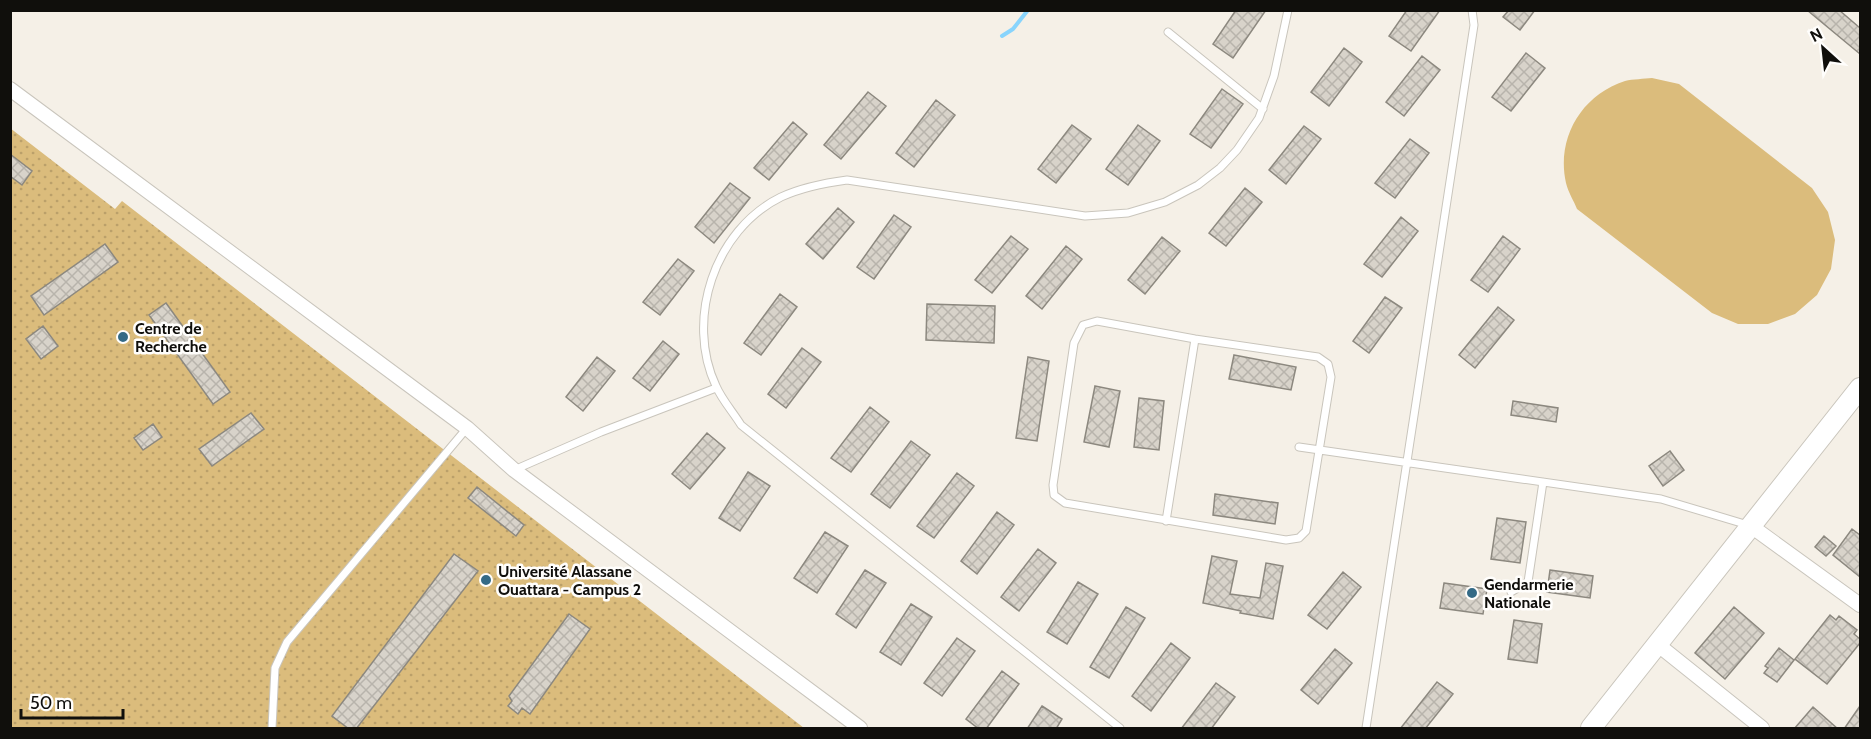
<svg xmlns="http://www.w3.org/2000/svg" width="1871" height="739" viewBox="0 0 1871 739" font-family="Cabin,sans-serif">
  <defs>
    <pattern id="grass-dots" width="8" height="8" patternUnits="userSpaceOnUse" patternTransform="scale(1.5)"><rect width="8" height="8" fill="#dbbc7c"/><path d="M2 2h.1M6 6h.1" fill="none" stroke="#bba06a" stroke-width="1.8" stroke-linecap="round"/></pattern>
    <pattern id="building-cross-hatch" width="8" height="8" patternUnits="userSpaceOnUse" patternTransform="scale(1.5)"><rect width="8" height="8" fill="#d8d3ca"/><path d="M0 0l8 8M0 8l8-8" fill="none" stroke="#b8b4ac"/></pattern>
  </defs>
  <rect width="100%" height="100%" fill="#f5f0e7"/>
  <path fill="url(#grass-dots)" d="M10 128 115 209 122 201 804 728H11Z"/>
  <path fill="#dbbc7c" d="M1652 78 1679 84 1812 188 1828 212 1835 240 1831 269 1817 295 1795 314 1768 324H1738L1712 313 1577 209C1574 201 1568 192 1566 183 1556 139 1581 95 1625 81 1633 79 1644 79 1652 78Z"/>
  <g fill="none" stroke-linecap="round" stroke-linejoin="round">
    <path stroke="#88d4fc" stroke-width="4" d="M1002 36 1013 29 1028 10"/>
  </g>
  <path fill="url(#building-cross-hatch)" stroke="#8c887f" stroke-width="1.5" d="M1236 10H1266L1233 58 1213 44Z
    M1407 10H1440L1411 51 1389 36Z
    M1509 10H1535L1520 30 1503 17Z
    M1807 10H1839L1860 28V54Z
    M1344 48 1362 62 1329 106 1311 92Z
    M1526 53 1545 68 1511 111 1492 97Z
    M1422 56 1440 70 1404 116 1386 102Z
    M1222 89 1243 104 1211 148 1190 134Z
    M868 92 886 106 841 159 824 145Z
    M936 100 955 115 914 167 896 153Z
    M793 122 807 134 769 180 754 168Z
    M1072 125 1091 139 1056 183 1038 169Z
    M1138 125 1160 141 1128 185 1106 169Z
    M1304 126 1321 139 1286 184 1269 170Z
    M1410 139 1429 153 1395 198 1375 183Z
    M10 154 32 171 22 185 10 176Z
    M730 183 750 198 714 243 695 227Z
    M1245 188 1262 202 1226 246 1209 233Z
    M838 208 854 222 823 259 806 244Z
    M894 215 911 227 874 279 857 267Z
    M1401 217 1418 231 1382 277 1364 264Z
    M1011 236 1028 249 992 293 975 280Z
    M1503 236 1520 249 1488 292 1471 280Z
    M1162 237 1180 251 1145 294 1128 280Z
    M105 244 118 262 44 315 31 296Z
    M1066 246 1082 259 1042 309 1026 296Z
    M678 259 694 271 660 315 643 302Z
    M780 294 797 307 761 355 744 343Z
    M1385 297 1402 308 1369 353 1353 341Z
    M166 303 230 392 213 404 149 315Z
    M927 304 995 306 994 343 926 340Z
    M1498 307 1514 320 1475 368 1459 355Z
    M43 326 58 346 41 359 26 339Z
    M663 341 679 354 650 391 633 378Z
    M802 348 821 362 786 408 768 394Z
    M1234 355 1296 367 1291 390 1229 379Z
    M597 357 615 371 583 411 566 397Z
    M1028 357 1049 361 1037 441 1016 438Z
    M1095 386 1120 391 1109 447 1084 442Z
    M1139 398 1164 401 1159 450 1134 447Z
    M1513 401 1558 408 1556 422 1511 415Z
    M870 407 889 422 851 472 831 458Z
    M251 413 264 429 212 466 199 449Z
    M153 424 162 437 143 450 134 438Z
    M707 433 725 448 690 489 672 474Z
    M911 441 930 455 890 508 871 494Z
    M1670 451 1684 470 1663 486 1649 466Z
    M748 472 770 486 740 531 719 518Z
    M957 473 974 486 934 538 917 526Z
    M477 487 524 525 516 536 468 498Z
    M1215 494 1278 503 1275 524 1213 515Z
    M997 512 1014 525 977 574 961 561Z
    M1497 518 1526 522 1520 563 1491 559Z
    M1852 529 1860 535V577L1833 555Z
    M825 532 848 546 817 593 794 578Z
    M1824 536 1836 546 1826 556 1815 547Z
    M1038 549 1056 563 1019 611 1001 597Z
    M454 554 478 571 356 729H349L332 716Z
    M1212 556 1237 561 1230 594 1260 598 1266 563 1283 566 1273 619 1240 613 1241 611 1203 603Z
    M865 570 886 583 856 628 836 614Z
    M1550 570 1593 576 1590 598 1547 592Z
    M1343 572 1361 587 1327 629 1308 615Z
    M1078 582 1098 594 1067 644 1047 632Z
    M1444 583 1487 589 1483 614 1440 608Z
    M911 604 932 617 901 665 880 652Z
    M1126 607 1145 618 1109 678 1090 667Z
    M1734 607 1764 633 1725 679 1695 653Z
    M569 614 590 629 530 714 522 708 518 714 508 706 512 701 509 696Z
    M1830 615 1836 620 1839 616 1857 630 1854 634 1860 639V643L1827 684 1795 659Z
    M1514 620 1542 624 1537 663 1508 659Z
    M957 638 975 651 942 696 924 683Z
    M1171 643 1190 658 1151 711 1132 696Z
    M1779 648 1794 660 1777 682 1764 673 1768 668 1765 666Z
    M1335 649 1352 663 1318 704 1301 690Z
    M1002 671 1019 684 986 729H979L966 719Z
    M1437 682 1453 694 1425 729H1400Z
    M1216 683 1235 697 1211 729H1181Z
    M1042 706 1062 719 1056 729H1027Z
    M1860 706V729H1844Z
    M1813 707 1838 729H1794Z"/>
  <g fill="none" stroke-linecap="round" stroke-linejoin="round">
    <defs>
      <path id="lane" d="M1168 32 1263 109
        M1097 321 1195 339 1318 357 1328 364 1331 377 1306 531 1299 538 1286 540 1065 503 1054 495 1053 485 1074 343 1083 325Z
        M1299 447 1661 499 1748 525
        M514 470 601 432 716 388
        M1166 521 1195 339
        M1511 592 1528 582 1543 482
        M272 728 275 668 287 642 467 428
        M1120 728 741 425C733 412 722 400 716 386 685 320 714 230 781 197 803 187 824 183 847 180L1085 216 1128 213 1165 202 1198 185 1220 168 1237 150 1259 118 1274 76 1288 10
        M1366 728 1474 25 1472 10"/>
      <path id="street" d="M10 89 467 428 514 470 860 728
        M1751 526 1860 605
        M1657 644 1762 728"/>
      <path id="secondary" d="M1591 728 1860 388"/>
    </defs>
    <use href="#lane" stroke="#c9c5bc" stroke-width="9"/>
    <use href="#street" stroke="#c9c5bc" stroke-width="16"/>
    <use href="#secondary" stroke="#c9c5bc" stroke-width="22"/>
    <use href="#lane" stroke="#fff" stroke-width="7"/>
    <use href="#street" stroke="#fff" stroke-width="14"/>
    <use href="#secondary" stroke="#fff" stroke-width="20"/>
  </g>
  <g fill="#346a86" stroke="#fffefc" stroke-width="2">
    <circle cx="123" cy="337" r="6"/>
    <circle cx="486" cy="580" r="6"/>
    <circle cx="1472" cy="593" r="6"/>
  </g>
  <g text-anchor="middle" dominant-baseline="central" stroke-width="5" stroke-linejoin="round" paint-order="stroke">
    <g font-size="16" font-weight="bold" fill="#100f0c" stroke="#fffefc" text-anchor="start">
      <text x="135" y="328">Centre de<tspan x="135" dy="18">Recherche</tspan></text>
      <text x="498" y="571">Université Alassane<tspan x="498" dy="18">Ouattara - Campus 2</tspan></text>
      <text x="1484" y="584">Gendarmerie<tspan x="1484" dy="18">Nationale</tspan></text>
    </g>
  </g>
  <rect width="1871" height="739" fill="none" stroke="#100f0c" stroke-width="24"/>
  <g transform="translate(1823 48) rotate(333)" stroke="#fffefc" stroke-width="4.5" paint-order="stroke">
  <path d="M0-4.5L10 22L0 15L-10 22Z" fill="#100f0c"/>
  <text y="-9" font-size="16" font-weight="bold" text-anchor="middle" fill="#100f0c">N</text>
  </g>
  <path d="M21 709v9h102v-9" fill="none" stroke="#100f0c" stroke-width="3"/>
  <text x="30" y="709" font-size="18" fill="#100f0c" stroke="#fffefc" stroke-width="4.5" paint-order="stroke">50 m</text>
</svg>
